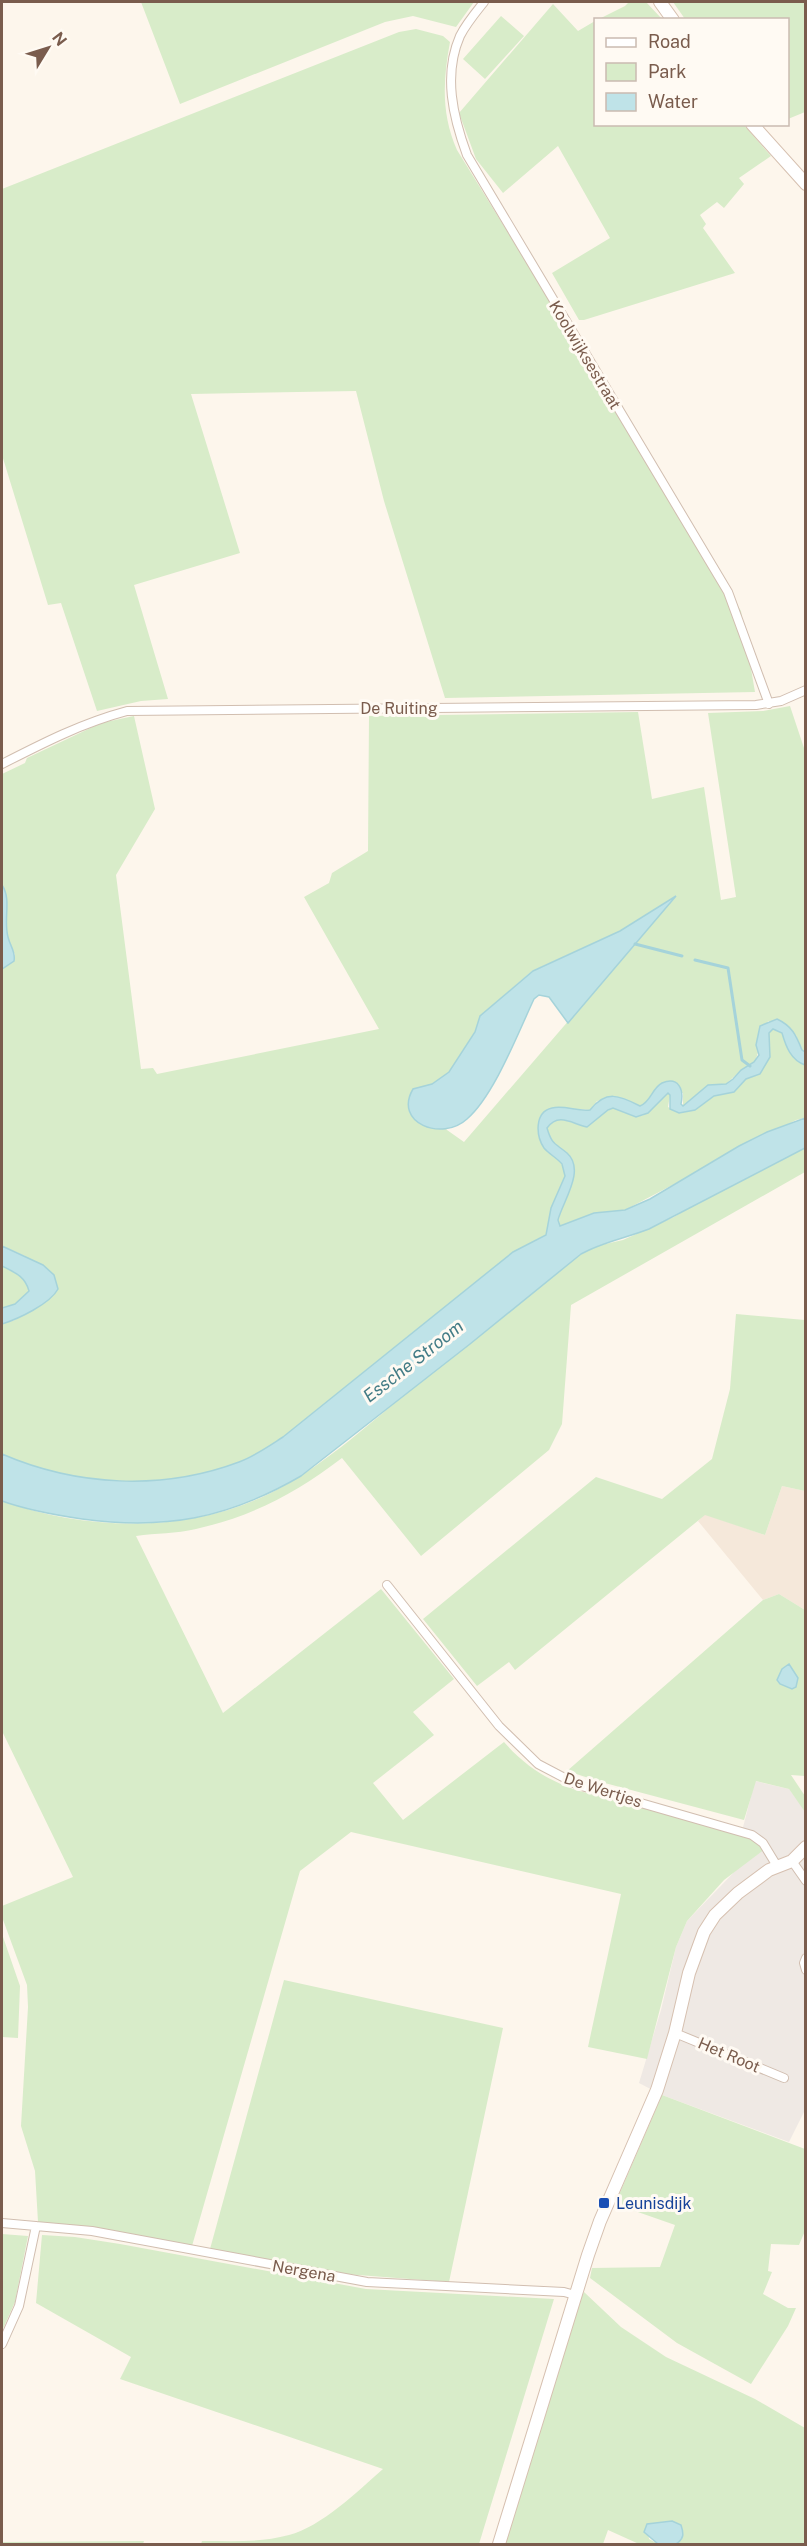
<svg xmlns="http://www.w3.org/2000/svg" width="807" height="2546" viewBox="0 0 807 2546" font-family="'Public Sans',sans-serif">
  <rect width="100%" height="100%" fill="#fdf6ec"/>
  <path fill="#f5e8da" d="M782 1486 805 1491V1610L779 1594 763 1600 698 1521 705 1514 765 1535Z"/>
  <path fill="#efe9e4" d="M755 1781 789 1789 806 1812V2108L789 2142 662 2095 639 2083 661 2010 676 1947 687 1921 740 1866 741 1835Z"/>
  <path fill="#d8ecc9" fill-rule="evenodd" d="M141 2H474L456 27 413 16 385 22 180 104Z
    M629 2H646L662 19H599L625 6Z
    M673 2H805V112L788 119V20L685 19Z
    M553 4 578 31 595 21 596 124 744 125 771 156 739 178 744 184 724 208 717 202 700 215 706 224 703 228 735 273 584 320H579L552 273 610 238 558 146 503 193 476 159 459 113Z
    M501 16 524 36 485 79 463 59Z
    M416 29 443 36 450 42C443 80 441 114 457 150L741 611 755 692 445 698 384 501 356 391 191 394 240 553 134 585 168 699 141 701 97 711 61 603 48 605 2 455V189L399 32Z
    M790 706 806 754 805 1052 802 1050 796 1035 768 1021 755 1062 741 1070 726 1084 708 1085 683 1106V1093L656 1089 645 1104 639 1106 617 1097 597 1101 590 1110 578 1109 541 1115 558 1159 564 1168 565 1176 551 1208 546 1235 513 1252C465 1291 416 1330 368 1369 332 1398 297 1432 256 1454 179 1494 80 1488 2 1454V1324L15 1320 47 1301 25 1256 2 1246V969L15 955C12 947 8 940 7 932 5 915 11 898 2 885V774L25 763 27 758 101 723 134 716 155 809 116 875 141 1069 153 1068 157 1074 379 1029 304 897 329 883 332 873 368 851 369 716 638 712 652 799 704 787 721 900 736 897 708 713 763 711ZM676 896 464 1142 447 1130 413 1089 432 1084 449 1072 475 1032 480 1016 532 971 620 931Z
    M773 1029 782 1033 787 1047 805 1065V1118L796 1120 625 1210 594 1213 560 1227C556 1212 566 1202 569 1188 571 1179 570 1168 571 1158L552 1142 547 1128 555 1120 562 1119 580 1125 613 1108 636 1117 644 1115 668 1093 670 1095 668 1107 679 1113 714 1096 734 1092 746 1079 752 1076 770 1048 769 1033Z
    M805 1148V1172L571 1305 562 1424 549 1450 421 1556 342 1458C296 1493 253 1516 196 1529 176 1534 156 1533 136 1536L223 1713 381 1589 454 1679 413 1712 434 1735 373 1783 403 1820 504 1742C524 1765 547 1780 576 1790L752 1838 765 1849 724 1880 687 1921 676 1947 647 2059 588 2047 621 1894 351 1832 300 1871 192 2246 93 2227 38 2222 35 2171 21 2126 28 2007 27 1985 2 1917V1906L73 1877 2 1731V1501C89 1532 197 1534 280 1488 328 1462 371 1422 414 1387 433 1372 453 1358 471 1343 508 1314 544 1283 581 1254L592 1247 623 1240 674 1217 703 1199Z
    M2 1266C15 1272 25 1276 29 1291L15 1304 2 1308Z
    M736 1314 805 1320V1491L782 1486 765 1535 705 1515 515 1670 509 1662 477 1686 423 1619 596 1477 662 1499 712 1459 730 1389Z
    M779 1594 805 1610V1776L791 1775 805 1796V1812L789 1789 756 1781 744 1820 601 1782 567 1771 763 1600Z
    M2 1934 20 1986 18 2038 2 2037Z
    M284 1980 503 2028 449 2282 345 2274 210 2249Z
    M662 2095 805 2149V2231L799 2245 771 2244 768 2271 772 2272 763 2294 788 2308H796L788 2326 751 2384 677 2343 590 2278 592 2268 660 2267 675 2225 615 2204Z
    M2 2234 28 2236 15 2302 2 2331Z
    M42 2235 75 2237 120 2244 366 2289 554 2299 479 2544H201L202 2541C231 2541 260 2543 289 2535 321 2527 358 2491 383 2469L120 2379 131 2357 36 2303Z
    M584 2292 621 2327 666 2357 755 2399 805 2428V2544H676H678L672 2521 647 2525 649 2539 658 2544H639L608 2530 603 2544H503L575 2310Z
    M144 2541 143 2544H2V2542Z"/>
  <path fill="#bfe3e8" stroke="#a5d3da" stroke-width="1.5" d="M2 885C12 900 3 919 8 937 10 946 16 952 14 961L2 969Z
    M676 896 568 1023 549 997 539 995 534 999C518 1033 494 1096 467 1119 442 1142 393 1123 413 1089L432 1084 449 1072 475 1032 480 1016 533 971 620 931Z
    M777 1019C792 1026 796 1035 802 1050L805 1052V1065C791 1060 786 1047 782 1033L773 1029 769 1033 770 1057 760 1074 746 1079 734 1092 714 1096 695 1110 679 1113 670 1109V1095L668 1093 648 1113 636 1117 613 1108 608 1110 587 1127C572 1124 559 1112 547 1128 552 1145 555 1143 567 1153 586 1170 563 1201 558 1220L560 1226 594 1213 625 1210 650 1199 739 1146 767 1132 805 1118V1148L649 1229C626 1238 602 1242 581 1254L470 1344 301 1476C227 1519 165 1530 82 1519 55 1515 27 1510 2 1501V1454C76 1486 162 1491 239 1462 255 1456 269 1446 283 1437L513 1252 546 1235 551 1208 565 1176 562 1164C557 1158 549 1154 544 1148 536 1136 534 1112 552 1108 565 1105 578 1112 590 1110 606 1090 619 1095 640 1106 651 1102 652 1088 662 1083 679 1076 684 1090 681 1104L683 1106 708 1085 726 1084 733 1079 741 1070 754 1062 759 1055 756 1045 760 1026Z
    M2 1246 43 1265 54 1275 58 1289C50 1304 18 1319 2 1324V1308L15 1304 29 1291C25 1276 14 1272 2 1266Z
    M789 1664 798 1678 796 1687 792 1689 780 1684 777 1680 782 1669Z
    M672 2521 681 2525C684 2534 684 2539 676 2544H658L644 2532 647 2524Z"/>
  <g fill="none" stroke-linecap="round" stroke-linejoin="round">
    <path stroke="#a5d3da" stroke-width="3" d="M635 944 682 956
      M695 960 728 968 742 1060 750 1066"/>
    <defs>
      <path id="street" d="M484 2C476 12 466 24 460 36 443 75 453 117 467 155L728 592 769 704
        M2 764C43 743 82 723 127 711L756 705 781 701 806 690
        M387 1585 499 1726 538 1764 578 1785 752 1835 763 1843 777 1866
        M792 1861 806 1881
        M806 1958 804 1963 806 1970
        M675 2033 784 2078
        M2 2223 92 2231 367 2282 564 2292 575 2295
        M2 2344 19 2306 36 2226"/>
      <path id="secondary" d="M660 2 673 20
        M752 124 806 184
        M499 2544 588 2255 600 2221 657 2090 675 2033 689 1973 704 1932 715 1915 738 1893 769 1870 792 1861 806 1847"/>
    </defs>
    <use href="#street" stroke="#d1beb0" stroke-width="10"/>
    <use href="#secondary" stroke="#d6c0b0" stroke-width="14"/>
    <use href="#street" stroke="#fff" stroke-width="8"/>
    <use href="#secondary" stroke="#fff" stroke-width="12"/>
  </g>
  <rect fill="#1a4fb4" stroke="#fffaf3" stroke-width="2" x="598" y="2197" width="12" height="12" rx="3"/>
  <g text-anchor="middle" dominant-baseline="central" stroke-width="6" stroke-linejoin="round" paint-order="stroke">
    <g font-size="16" fill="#7a5c4d" stroke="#fffaf3">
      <text transform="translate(585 355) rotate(59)">Koolwijksestraat</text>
      <text x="399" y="708">De Ruiting</text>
      <text transform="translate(603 1790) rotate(18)">De Wertjes</text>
      <text transform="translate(729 2055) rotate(23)">Het Root</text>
      <text transform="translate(304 2271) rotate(10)">Nergena</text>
    </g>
    <g font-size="16" fill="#164399" stroke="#fffaf3" text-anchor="start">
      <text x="616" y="2203">Leunisdijk</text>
    </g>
    <g font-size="18" font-style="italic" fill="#437c86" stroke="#fffaf3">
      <text transform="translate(413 1361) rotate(-38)">Essche Stroom</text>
    </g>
  </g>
  <rect width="807" height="2546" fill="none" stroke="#7a5c4d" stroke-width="6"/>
  <rect x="594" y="18" width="195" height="108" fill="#fffaf3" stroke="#cabbb1" stroke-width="1.5"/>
  <rect x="606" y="38" width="30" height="9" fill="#ffffff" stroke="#cabbb1" stroke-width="1.5"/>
  <text x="648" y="48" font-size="18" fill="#7a5c4d">Road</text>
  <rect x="606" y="63" width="30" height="18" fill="#d8ecc9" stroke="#cabbb1" stroke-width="1.5"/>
  <text x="648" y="78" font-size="18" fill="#7a5c4d">Park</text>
  <rect x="606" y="93" width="30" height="18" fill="#bfe3e8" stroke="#cabbb1" stroke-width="1.5"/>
  <text x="648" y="108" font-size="18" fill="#7a5c4d">Water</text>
  <g transform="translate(48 48) rotate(52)" stroke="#fffaf3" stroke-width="4.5" paint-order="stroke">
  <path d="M0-4.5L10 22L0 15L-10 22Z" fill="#7a5c4d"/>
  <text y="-9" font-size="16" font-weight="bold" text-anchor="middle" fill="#7a5c4d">N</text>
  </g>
</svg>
